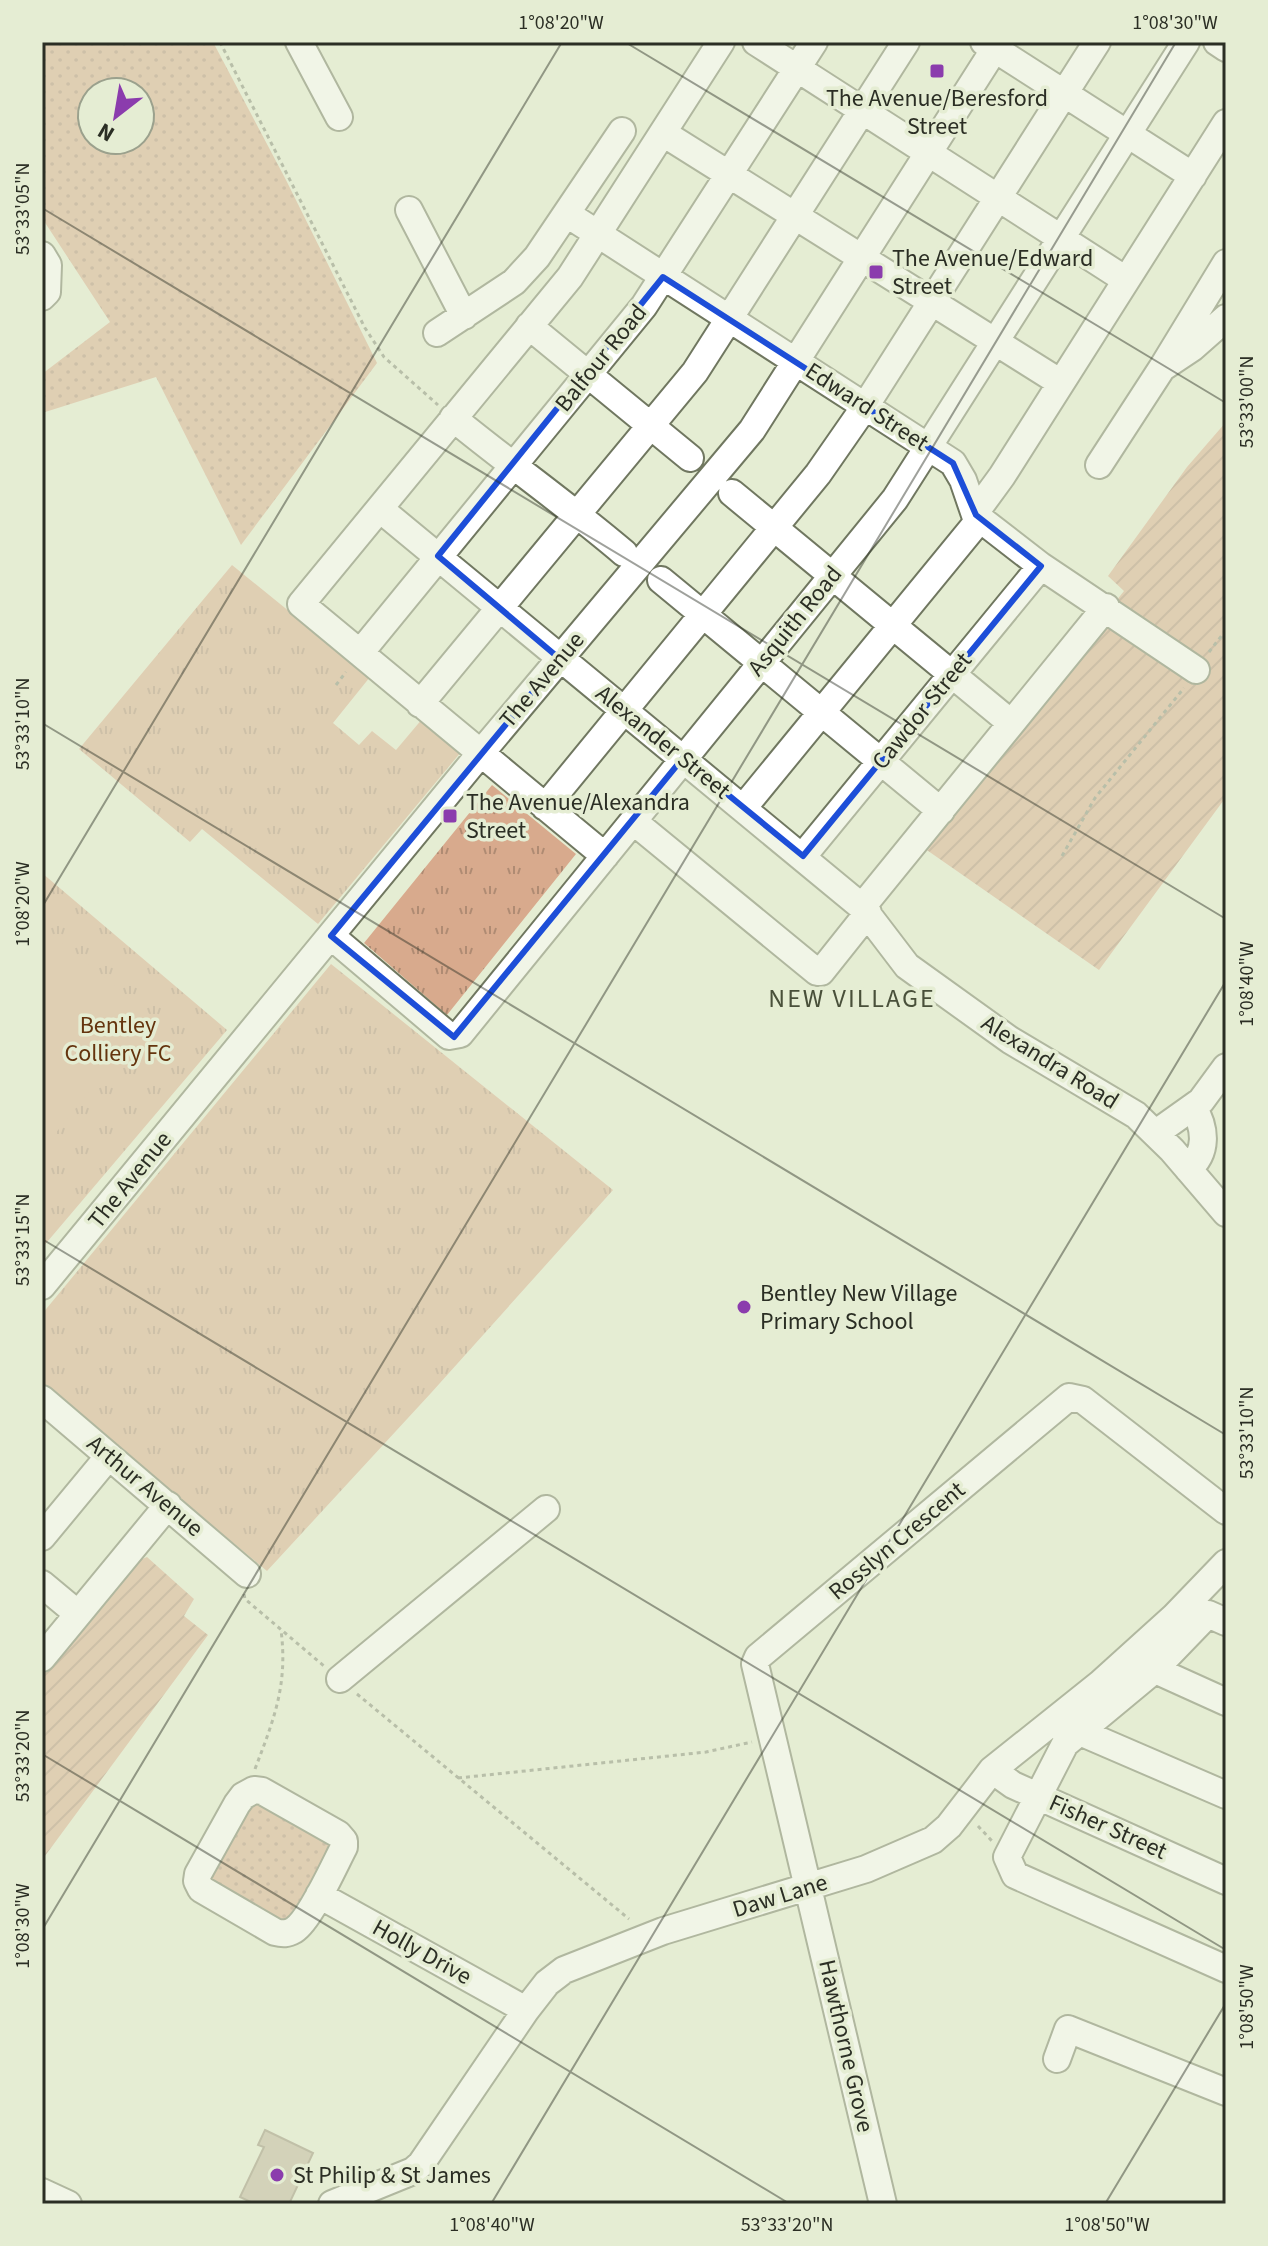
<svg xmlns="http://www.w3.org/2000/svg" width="1268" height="2246" viewBox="0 0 1268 2246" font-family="'Source Sans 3',sans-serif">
  <defs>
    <pattern id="grass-dots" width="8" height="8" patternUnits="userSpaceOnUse" patternTransform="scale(2)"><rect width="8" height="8" fill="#d8aa8d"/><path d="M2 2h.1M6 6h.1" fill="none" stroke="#af8b73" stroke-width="1.8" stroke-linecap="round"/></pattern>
    <pattern id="park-tufts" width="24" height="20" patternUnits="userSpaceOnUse" patternTransform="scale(2)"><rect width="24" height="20" fill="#d8aa8d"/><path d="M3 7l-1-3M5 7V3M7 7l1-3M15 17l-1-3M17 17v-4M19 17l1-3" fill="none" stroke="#af8b73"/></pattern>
    <pattern id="garden-furrows" width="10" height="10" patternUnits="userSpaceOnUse" patternTransform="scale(2)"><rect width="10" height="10" fill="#d8aa8d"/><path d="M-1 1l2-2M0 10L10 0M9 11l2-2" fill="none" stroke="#af8b73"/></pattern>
  </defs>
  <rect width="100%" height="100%" fill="#e5edd3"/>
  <path fill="url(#grass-dots)" fill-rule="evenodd" d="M42 42H213L286 180 377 363 241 545 156 377 42 413V374L110 322 42 218ZM92 92H140V140H92Z
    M253 1801 328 1836 334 1851 289 1924 213 1888 209 1876Z"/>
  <path fill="url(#park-tufts)" d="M232 565 370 677 333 723 359 745 372 731 396 750 423 718 461 752 318 924 202 829 190 842 79 749Z
    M492 785 576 854 447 1015 364 943Z
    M42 873 227 1030 42 1248Z
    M331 964 613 1190 431 1393 267 1571 42 1384V1314Z"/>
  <path fill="url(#garden-furrows)" d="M1226 422V797L1099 970 921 846 1124 591 1108 576 1187 467Z
    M147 1557 194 1599 184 1616 208 1635 42 1860V1671L130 1564Z"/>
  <path fill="#d8aa8d" d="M42 927 151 1015 42 1150Z"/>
  <path fill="#bcb29a" stroke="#958b74" stroke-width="2" d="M265 2130 313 2153 289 2204H255L240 2197 264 2147 258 2145Z"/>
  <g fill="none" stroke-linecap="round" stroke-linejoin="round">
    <defs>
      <path id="minor" d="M299 42 339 117
        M756 42 1126 280
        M984 42 1193 176
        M1217 42 1226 48
        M663 133 1061 383
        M409 210 464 316
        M567 214 953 463 963 480 975 515 1041 566 1196 670
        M42 255 48 265 47 292 42 297
        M1226 263 1162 368 1192 348 1226 318
        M529 326 690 458
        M437 333 514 282 537 257 622 131
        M453 418C509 464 569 506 624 553
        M1099 465 1162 368
        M732 493 1011 723
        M380 509 862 907 907 966 1010 1040 1136 1115 1172 1150 1226 1213
        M975 513 1002 476 1226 123
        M661 580 941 811
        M360 653 644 306 814 42
        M420 704 695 372 906 42
        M545 807 818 474 866 405 1097 42
        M744 807 980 519
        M633 821 817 972H821L868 913
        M605 856 301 604 570 277 721 42
        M803 856 1041 566
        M862 907 1106 607
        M331 936 449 1036 460 1034 895 499 1186 42
        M1156 1133 1201 1101 1226 1067
        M1188 1169C1208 1153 1206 1128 1193 1107
        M42 1286 480 754 752 430 999 42
        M42 1399 247 1574
        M42 1537 109 1456
        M42 1584 78 1614
        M1226 1622 1208 1614 1153 1671 1065 1744 1007 1857 1015 1875 1226 1969
        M42 1658 168 1505
        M1142 1664 1226 1702
        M340 1679 546 1509
        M1080 1732 1226 1795
        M992 1770 1013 1785 1226 1881
        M254 1790 262 1791 338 1834 344 1841V1847C334 1866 310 1920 294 1930 287 1934 283 1934 275 1932L201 1889 197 1881 198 1874 237 1804 243 1796Z
        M319 1895 526 2010
        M1057 2059 1068 2029 1226 2092
        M42 2192 68 2204
        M332 2204 413 2171 421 2164 526 2010 547 1983 564 1970 663 1931 866 1869 933 1840 949 1826 992 1770 1101 1683 1174 1617 1226 1563
        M883 2204 755 1664 758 1657 1069 1397 1083 1400 1226 1511"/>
    </defs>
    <use href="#minor" stroke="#707760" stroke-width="30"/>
    <path stroke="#818775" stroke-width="3" stroke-dasharray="4 4" stroke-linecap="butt" d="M220 42 365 328 384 357 438 405
      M1209 652 1226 630
      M336 685 346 672
      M1062 856 1095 798 1184 688
      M244 1594 245 1599 324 1666
      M357 1694 629 1919
      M255 1769C274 1719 288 1685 281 1630
      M458 1778 706 1752 752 1742
      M978 1826 992 1841"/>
    <use href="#minor" stroke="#fff" stroke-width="26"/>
  </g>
  <path d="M0 0H1268V2246H0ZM663 277 953 463 976 515 1041 566 803 856 683 758 454 1037 331 936 560 659 438 556Z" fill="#e5edd3" fill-opacity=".55" fill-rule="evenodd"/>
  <path fill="none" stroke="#1d4ed8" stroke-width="6" stroke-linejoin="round" d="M663 277 953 463 976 515 1041 566 803 856 683 758 454 1037 331 936 560 659 438 556Z"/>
  <path fill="none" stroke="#2b2e24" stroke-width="2" stroke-opacity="0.45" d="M625 42 1226 403M42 208 1226 919M42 723 1226 1435M42 907 562 42M42 1239 1226 1950M42 1754 790 2204M42 1930 1176 42M491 2204 1226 981M1105 2204 1226 2003"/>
  <g fill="#8b3cad" stroke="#e5edd3" stroke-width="3">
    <rect x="929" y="63" width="16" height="16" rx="4"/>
    <rect x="868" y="264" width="16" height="16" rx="4"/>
    <rect x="442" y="808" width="16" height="16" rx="4"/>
    <circle cx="744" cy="1307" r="8"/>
    <circle cx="277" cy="2175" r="8"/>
  </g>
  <g text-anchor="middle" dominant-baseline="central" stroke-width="7" stroke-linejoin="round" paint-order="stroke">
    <g font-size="24" fill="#2b2e24" stroke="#e5edd3" text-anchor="start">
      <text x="937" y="98" text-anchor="middle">The Avenue/Beresford<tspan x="937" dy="28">Street</tspan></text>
      <text x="892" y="258">The Avenue/Edward<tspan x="892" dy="28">Street</tspan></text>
      <text x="466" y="802">The Avenue/Alexandra<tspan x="466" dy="28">Street</tspan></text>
      <text x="760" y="1293">Bentley New Village<tspan x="760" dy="28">Primary School</tspan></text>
      <text x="293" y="2175">St Philip &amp; St James</text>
    </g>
    <g font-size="24" fill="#2b2e24" stroke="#e5edd3">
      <text transform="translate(601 358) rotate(-51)">Balfour Road</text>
      <text transform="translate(867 407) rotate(33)">Edward Street</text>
      <text transform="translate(795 621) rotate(-51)">Asquith Road</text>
      <text transform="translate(542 680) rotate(-50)">The Avenue</text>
      <text transform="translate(922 711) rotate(-51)">Cawdor Street</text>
      <text transform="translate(663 742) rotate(39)">Alexander Street</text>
      <text transform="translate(1050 1062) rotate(32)">Alexandra Road</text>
      <text transform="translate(130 1180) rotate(-51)">The Avenue</text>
      <text transform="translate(145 1486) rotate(40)">Arthur Avenue</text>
      <text transform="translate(897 1541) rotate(-40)">Rosslyn Crescent</text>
      <text transform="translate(1108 1827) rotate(24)">Fisher Street</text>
      <text transform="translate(780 1896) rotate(-17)">Daw Lane</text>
      <text transform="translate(422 1952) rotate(29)">Holly Drive</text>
      <text transform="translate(846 2046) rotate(77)">Hawthorne Grove</text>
    </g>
    <g font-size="24" fill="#64340e" stroke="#e5edd3">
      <text x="118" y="1025">Bentley<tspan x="118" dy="28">Colliery FC</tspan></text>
    </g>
    <g font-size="26" letter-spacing="2" fill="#49503a" stroke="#e5edd3">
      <text x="852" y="998">NEW VILLAGE</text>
    </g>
  </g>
  <rect width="1268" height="2246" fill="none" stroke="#e5edd3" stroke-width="88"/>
  <g transform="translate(116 116) rotate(211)"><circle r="38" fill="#e5edd3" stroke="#9ba18d" stroke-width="2"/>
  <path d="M0-6L14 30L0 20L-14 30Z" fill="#8b3cad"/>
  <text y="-12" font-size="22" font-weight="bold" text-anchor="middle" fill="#2b2e24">N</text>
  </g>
  <rect x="44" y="44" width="1180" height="2158" fill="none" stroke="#2b2e24" stroke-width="3"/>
  <g font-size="20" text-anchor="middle" fill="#2b2e24">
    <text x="561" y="29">1°08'20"W</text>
    <text x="1175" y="29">1°08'30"W</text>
    <text transform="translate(22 209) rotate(-90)" y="7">53°33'05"N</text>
    <text transform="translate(1246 402) rotate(-90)" y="7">53°33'00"N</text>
    <text transform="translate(22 724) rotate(-90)" y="7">53°33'10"N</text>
    <text transform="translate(22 904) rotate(-90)" y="7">1°08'20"W</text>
    <text transform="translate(1246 984) rotate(-90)" y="7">1°08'40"W</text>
    <text transform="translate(22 1240) rotate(-90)" y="7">53°33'15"N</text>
    <text transform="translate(1246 1433) rotate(-90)" y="7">53°33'10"N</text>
    <text transform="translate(22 1756) rotate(-90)" y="7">53°33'20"N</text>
    <text transform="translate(22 1926) rotate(-90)" y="7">1°08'30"W</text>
    <text transform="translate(1246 2007) rotate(-90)" y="7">1°08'50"W</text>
    <text x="492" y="2231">1°08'40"W</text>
    <text x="787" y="2231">53°33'20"N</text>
    <text x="1107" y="2231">1°08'50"W</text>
  </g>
</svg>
